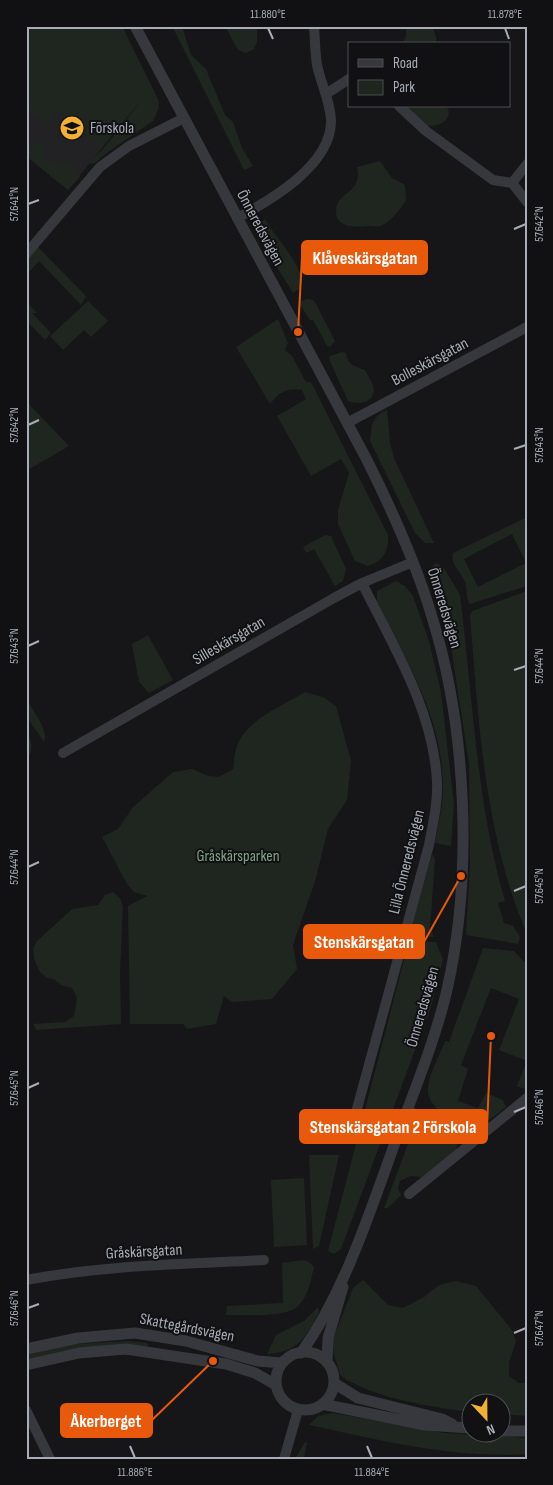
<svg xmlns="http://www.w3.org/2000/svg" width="553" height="1485" viewBox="0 0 553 1485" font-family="'Sofia Sans Condensed',sans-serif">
  <rect width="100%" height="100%" fill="#161618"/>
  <path fill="#222225" d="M26 26 141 100 68 190 26 156Z"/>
  <path fill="#1e261f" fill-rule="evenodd" d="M26 26H122L158 99 159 108 153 121 108 152 95 163 88 164 103 149 141 101 101 148 57 111 46 123 26 106Z
    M172 26H182L191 55 206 69 225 115 233 122 242 148 253 166 244 170Z
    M225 26H257V42L254 49 246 53 238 50Z
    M406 26H432L436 37V44H402L406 36Z
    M404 106H446C456 118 437 129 426 125 418 121 410 113 404 106Z
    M42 137 44 156 47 162C62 162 75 161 80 177L68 190 26 156V146L31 150Z
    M380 161 392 178 405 185 406 201C400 209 393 219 384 224 379 228 375 226 369 226 357 227 335 229 336 210 337 191 363 194 357 167Z
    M265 219C272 234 309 271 301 288L293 293 260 240C258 232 257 224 265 219Z
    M37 246 86 296 81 305 39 261 30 271 26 268V259Z
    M306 299 313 300 316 304 335 341 330 347 327 346 313 320H310L299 303Z
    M88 301 108 321 91 337 84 330 63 350 50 336Z
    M26 302 37 313H32L51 333 45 340 26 320Z
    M278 319 288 343 285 350 292 356 306 382H311L388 535C389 550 384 561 368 566L355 561 338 524V510L349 473 341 459 311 476 277 416 306 399 302 390C287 387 279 392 270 404L236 347Z
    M342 352 346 353C348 366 355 366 365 370 368 376 373 383 374 389 374 404 357 405 348 401L329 359 330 356Z
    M26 401 69 446 26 471Z
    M387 409 390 443 394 458 434 543H425L415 533 370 441 372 424 377 416Z
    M527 517V586L470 604C465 598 468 589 465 582 461 571 450 565 453 553ZM512 534 526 563 478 587 464 559Z
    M325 535 331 536 346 569 343 581 335 586 314 549 306 553 303 547Z
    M437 563 444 568 460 595C473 698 476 801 505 901L498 903 504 923 513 926 520 937 518 944 466 935 470 863 469 764 449 634 431 576 433 565Z
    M396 581 405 586 413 596 429 641 441 692 454 804 451 846 435 843C438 825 443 807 443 789 443 717 408 665 377 602V591Z
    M527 591 526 910 527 934C484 833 479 724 470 616L472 611Z
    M148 635 173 680 149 693 139 682 132 644Z
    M305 692 323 697 336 706 351 761 347 800 328 829 316 878 293 945 297 969 272 999 232 1002 224 996 216 1024 187 1029 183 1024H130L128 906 147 896 134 892 127 884 102 837 118 829 133 807 173 772 192 769 208 776 219 777 233 769C234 763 234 756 236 749 244 720 281 707 305 692Z
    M26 699C32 709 49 730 44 742L26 716Z
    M26 729C32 741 34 750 26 761Z
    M432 854 435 859 430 928 434 937 409 935Z
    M113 892 120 898 123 907 120 970 121 1024 36 1030 33 1024 65 1022 74 1016 77 998 72 988 61 985 54 979 47 978 40 972 34 959 33 949 37 941 72 909 98 905 105 895Z
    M409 941 436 942 443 959 431 1007 341 1249 334 1254 328 1251Z
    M483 948 514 951 527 965V1087L524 1089 517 1086 527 1061 499 1050 519 999 491 988 461 1065 468 1069 458 1101 478 1108 486 1093 503 1100 506 1107C498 1113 489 1122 480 1124 462 1127 430 1112 428 1092 427 1076 440 1056 445 1041L449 1042Z
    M436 1130C446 1130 454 1131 459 1140L456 1150 422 1177 411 1176 400 1181 398 1188 401 1195 388 1208H384L408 1144 416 1135Z
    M309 1155H339L319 1246 313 1249Z
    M304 1178 307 1245 274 1247 271 1180Z
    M303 1260 309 1262 314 1267C311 1280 308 1297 298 1306 287 1318 243 1315 226 1315L227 1306 283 1303 282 1263Z
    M363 1280 388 1305 403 1308 424 1297 439 1285 456 1281 476 1286 512 1330 516 1341 509 1362V1376L519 1383H527V1416L501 1414 500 1402H470V1412C432 1407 371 1398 340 1375L331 1344 353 1288Z
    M318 1307 319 1312C306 1337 299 1352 267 1354L276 1335 304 1321Z
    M128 1341 147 1343 149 1346H123L26 1362V1354L75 1344Z
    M333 1413 444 1433 527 1438V1454C454 1459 379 1440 309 1425L318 1416Z
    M305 1442 307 1443 304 1459H295Z"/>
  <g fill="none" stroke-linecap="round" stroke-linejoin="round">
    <path stroke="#37383d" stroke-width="10" d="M326 94 349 79
      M399 106 426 131 493 180 512 183 527 202
      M512 183 527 164
      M237 218C271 200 332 165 331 120 330 100 321 84 317 65 315 52 315 39 314 26
      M26 254 100 167 129 146 184 118
      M347 423 527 327
      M63 753 334 598 362 583 413 562
      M407 1111 470 1133 477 1138
      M352 1127 429 845C433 823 438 803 437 781 433 709 393 646 362 583
      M409 1194 527 1098
      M26 1280C104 1265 184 1264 264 1260
      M26 1410 50 1459
      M284 1459 298 1410"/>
    <path stroke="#37383d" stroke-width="11" d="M135 26 367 460C392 510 416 563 432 617 467 729 473 875 447 990 434 1045 411 1098 392 1151 368 1218 343 1294 301 1353
      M26 1349 78 1338 135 1333 186 1341 258 1361 282 1363
      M276 1381a29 29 0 1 1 58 0a29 29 0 1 1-58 0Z
      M327 1362 328 1338 343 1287
      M26 1365 79 1353 126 1349 226 1364 255 1373 276 1385
      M334 1383 358 1398 442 1419 452 1424
      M322 1404 425 1425 470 1428
      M500 1431H527"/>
  </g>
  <path fill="none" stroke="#a8adb8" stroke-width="2" d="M268 28 273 39M505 28 509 39M28 204 39 200M514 229 526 224M28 425 39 420M514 449 526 445M28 646 39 641M514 670 526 666M28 867 39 862M514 891 526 886M28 1088 39 1083M514 1112 526 1107M28 1308 39 1304M514 1333 526 1328M130 1446 135 1458M367 1446 372 1458"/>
  <defs>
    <symbol id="school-disc" viewBox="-11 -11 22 22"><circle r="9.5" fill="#f2b134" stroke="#111113"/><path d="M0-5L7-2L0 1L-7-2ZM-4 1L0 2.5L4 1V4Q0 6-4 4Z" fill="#111"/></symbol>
  </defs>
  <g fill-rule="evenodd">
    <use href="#school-disc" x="58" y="114" width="28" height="28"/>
  </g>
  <g text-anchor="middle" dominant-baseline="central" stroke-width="4" stroke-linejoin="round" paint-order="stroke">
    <g font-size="16" fill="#a8adb8" stroke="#111113" text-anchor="start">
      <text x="90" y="128">Förskola</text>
    </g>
    <g font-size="16" fill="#a8adb8" stroke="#111113">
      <text transform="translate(260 228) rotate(62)">Önneredsvägen</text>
      <text transform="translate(430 362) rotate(-28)">Bolleskärsgatan</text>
      <text transform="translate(444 608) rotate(73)">Önneredsvägen</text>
      <text transform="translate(229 641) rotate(-30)">Silleskärsgatan</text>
      <text transform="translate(407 862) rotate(-76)">Lilla Önneredsvägen</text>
      <text transform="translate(423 1007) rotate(-74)">Önneredsvägen</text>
      <text transform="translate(144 1252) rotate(-3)">Gråskärsgatan</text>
      <text transform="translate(187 1328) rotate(11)">Skattegårdsvägen</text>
    </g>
    <g font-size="16" fill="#7fa381" stroke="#111113">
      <text x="238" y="856">Gråskärsparken</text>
    </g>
  </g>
  <path fill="none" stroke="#e8590c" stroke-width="2" d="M298 332L302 257M461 876L424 942M491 1036L487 1127M213 1361L152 1420"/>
  <g fill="#e8590c" stroke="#111113" stroke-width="2">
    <circle cx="298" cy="332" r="5"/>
    <circle cx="461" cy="876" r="5"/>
    <circle cx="491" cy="1036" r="5"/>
    <circle cx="213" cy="1361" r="5"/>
  </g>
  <g fill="#e8590c" stroke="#e8590c" stroke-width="2">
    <rect x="302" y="241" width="125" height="33" rx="5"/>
    <rect x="304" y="925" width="120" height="33" rx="5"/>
    <rect x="300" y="1110" width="187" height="33" rx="5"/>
    <rect x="61" y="1404" width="91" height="33" rx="5"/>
  </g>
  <g font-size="18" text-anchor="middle" font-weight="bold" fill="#fff">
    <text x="365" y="264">Klåveskärsgatan</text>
    <text x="364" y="948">Stenskärsgatan</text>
    <text x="393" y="1133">Stenskärsgatan 2 Förskola</text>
    <text x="106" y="1427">Åkerberget</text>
  </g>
  <rect width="553" height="1485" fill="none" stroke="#111113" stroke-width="55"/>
  <rect x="348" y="42" width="162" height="65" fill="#111113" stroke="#4d4f55"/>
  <rect x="358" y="59" width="25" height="8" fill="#37383d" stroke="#4d4f55"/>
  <text x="393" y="68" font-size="15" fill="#a8adb8">Road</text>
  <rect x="358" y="80" width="25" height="15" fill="#1e261f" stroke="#4d4f55"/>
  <text x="393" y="92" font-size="15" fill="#a8adb8">Park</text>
  <g transform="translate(486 1418) rotate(158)"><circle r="24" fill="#111113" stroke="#4d4f55"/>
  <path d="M0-4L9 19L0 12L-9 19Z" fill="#f2b134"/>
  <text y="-8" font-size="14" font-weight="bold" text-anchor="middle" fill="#a8adb8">N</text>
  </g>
  <rect x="28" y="28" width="498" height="1430" fill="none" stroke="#a8adb8" stroke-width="2"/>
  <g font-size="12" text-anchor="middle" fill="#a8adb8">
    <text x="268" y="18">11.880°E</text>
    <text x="505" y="18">11.878°E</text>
    <text transform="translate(14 204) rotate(-90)" y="4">57.641°N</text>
    <text transform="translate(539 224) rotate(-90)" y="4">57.642°N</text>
    <text transform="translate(14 425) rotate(-90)" y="4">57.642°N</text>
    <text transform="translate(539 445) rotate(-90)" y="4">57.643°N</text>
    <text transform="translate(14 646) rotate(-90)" y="4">57.643°N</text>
    <text transform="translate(539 666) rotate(-90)" y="4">57.644°N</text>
    <text transform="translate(14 867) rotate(-90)" y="4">57.644°N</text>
    <text transform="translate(539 886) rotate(-90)" y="4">57.645°N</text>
    <text transform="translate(14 1088) rotate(-90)" y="4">57.645°N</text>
    <text transform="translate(539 1107) rotate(-90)" y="4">57.646°N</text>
    <text transform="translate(14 1308) rotate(-90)" y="4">57.646°N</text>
    <text transform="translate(539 1328) rotate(-90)" y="4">57.647°N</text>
    <text x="135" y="1476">11.886°E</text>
    <text x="372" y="1476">11.884°E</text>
  </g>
</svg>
